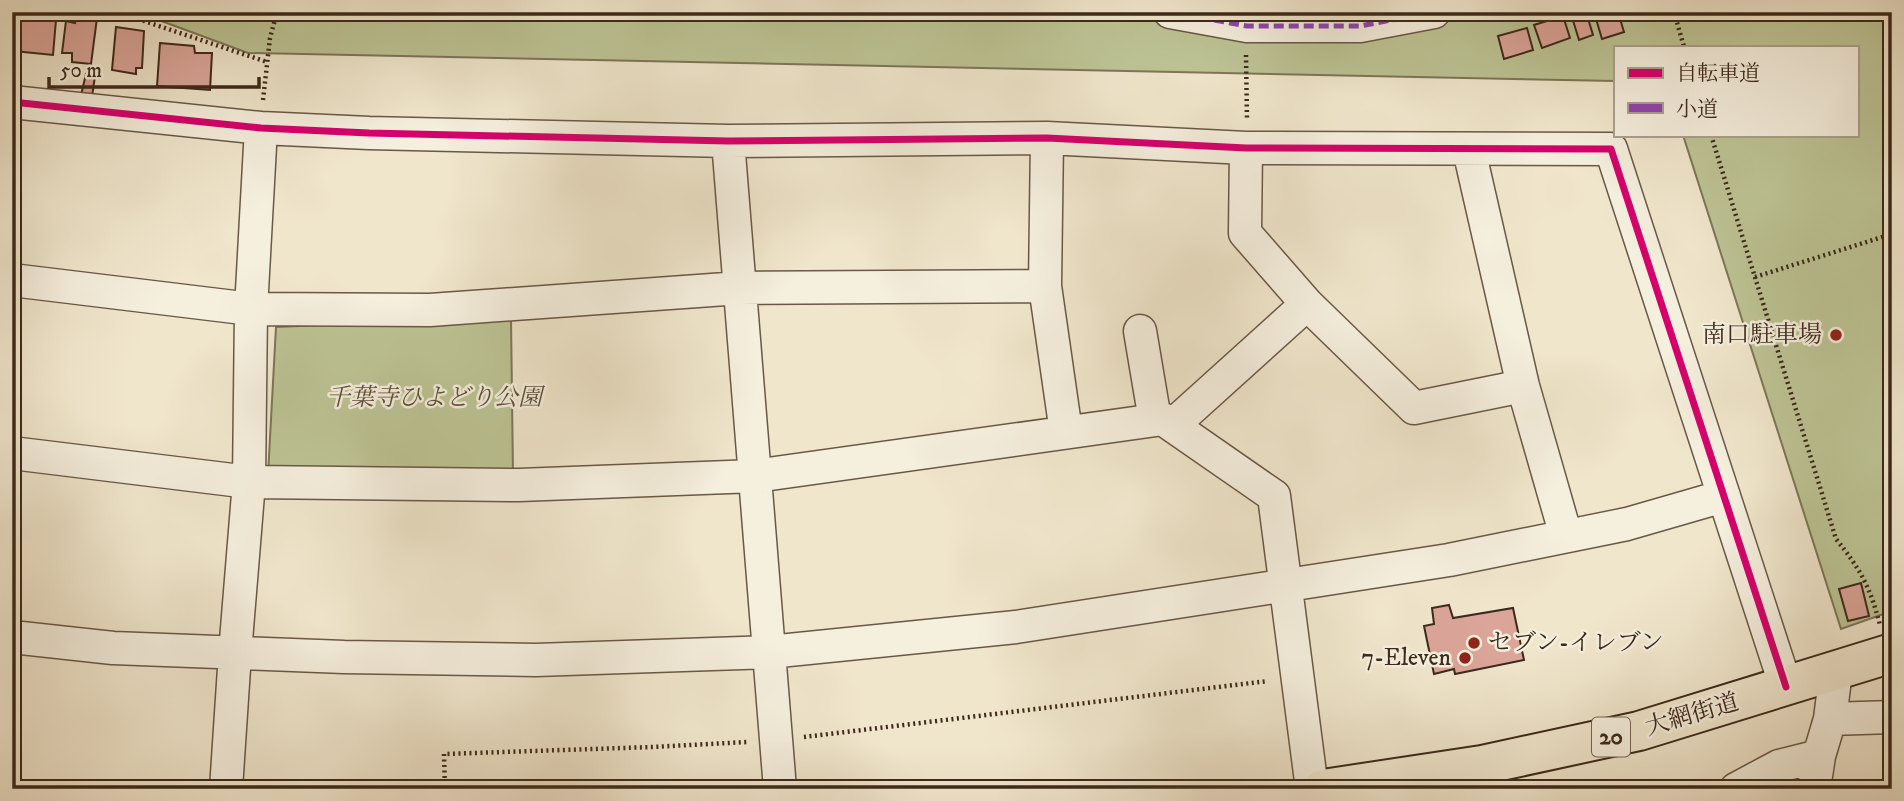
<svg xmlns="http://www.w3.org/2000/svg" width="1904" height="801" viewBox="0 0 1904 801" font-family="'IM FELL DW Pica','Noto Serif JP',serif">
  <rect width="100%" height="100%" fill="#f0e6cc"/>
  <filter id="stains"><feTurbulence type="fractalNoise" baseFrequency=".00286" numOctaves="4"/><feColorMatrix values="0 0 0 0 .2 0 0 0 0 .09 0 0 0 0 .02 0 0 0 .5 -.17"/></filter>
  <radialGradient id="worn" r=".72"><stop offset=".6" stop-color="#630" stop-opacity="0"/><stop offset="1" stop-color="#630" stop-opacity=".3"/></radialGradient>
  <path fill="#bdc495" stroke="#7c7658" stroke-width="2" d="M137 12H1892V611L1841 629 1683 135H1857V47H1615V81L248 53Z
    M511 317 513 476 268 475 276 327Z"/>
  <path fill="#dba599" stroke="#3c291a" stroke-width="2" d="M1578 12H1586L1593 35 1579 40 1571 14Z
    M1594 12H1618L1624 32 1602 39Z
    M1563 16 1570 38 1542 48 1534 25Z
    M16 17 56 20 53 55 14 51Z
    M77 17 97 18 91 64 72 62V53H62L66 21 75 23Z
    M116 27 144 31 142 68H136V74L112 70Z
    M1527 28 1533 50 1504 59 1498 36Z
    M160 43 194 46 195 53H212L210 90 157 86Z
    M86 74 95 76 92 97 81 95Z
    M1861 583 1869 616 1848 621 1839 589Z
    M1449 605 1453 618 1513 608 1524 660 1455 674 1454 669 1434 674 1424 626 1434 624 1432 608Z"/>
  <g fill="none" stroke-linecap="round" stroke-linejoin="round">
    <defs>
      <path id="minor" d="M1170 12 1247 26H1360L1434 12
        M12 102 261 128 369 133 728 141 1047 138 1246 148 1611 149 1786 687
        M1047 138 1045 286 1066 432
        M728 141 780 789
        M1246 148 1245 233 1307 304 1414 408 1523 386
        M1469 150 1523 386 1566 536
        M12 280 251 309 430 310 740 288 1045 286
        M1140 331 1155 420
        M1173 425 1307 304
        M12 453 249 482 519 485 755 476 1163 419 1274 496 1312 789
        M12 637 113 648 344 657 536 660 769 652 1016 627 1449 560 1627 524 1724 496
        M1830 719 1892 717
        M226 789 235 653 249 482 251 309 261 128
        M1736 789 1779 766 1819 756
        M1814 789 1819 756 1830 719 1836 671"/>
      <path id="major" d="M1323 789 1482 765 1639 731 1892 653"/>
    </defs>
    <use href="#minor" stroke="#695846" stroke-width="35"/>
    <use href="#major" stroke="#3c291a" stroke-width="42"/>
    <path stroke="#3c291a" stroke-width="4.5" stroke-dasharray="2 3.5" stroke-linecap="butt" d="M117 12 267 62
      M1674 12 1684 47
      M1246 55 1247 120
      M263 100 270 38 277 12
      M1711 135 1836 539C1861 570 1870 587 1880 625
      M1755 277 1892 234
      M804 737 1268 681
      M445 789 444 754 652 747 747 742"/>
    <use href="#minor" stroke="#f5efde" stroke-width="32"/>
    <use href="#major" stroke="#f0e6cc" stroke-width="38"/>
    <path stroke="#8e44ad" stroke-width="5" stroke-dasharray="10 5" stroke-linecap="butt" d="M1170 12 1247 26H1360L1434 12"/>
    <defs>
      <path id="cycleway" d="M12 102 261 128 369 133 728 141 1047 138 1246 148 1611 149 1786 687"/>
    </defs>
    <use href="#cycleway" stroke="#f5efde" stroke-width="11"/>
    <use href="#cycleway" stroke="#d6006c" stroke-width="7"/>
  </g>
  <g fill="#8f2418" stroke="#f5efde" stroke-width="2.5">
    <circle cx="1836" cy="335" r="7"/>
    <circle cx="1474" cy="643" r="7"/>
    <circle cx="1465" cy="658" r="7"/>
  </g>
  <g text-anchor="middle" dominant-baseline="central" stroke-width="5" stroke-linejoin="round" paint-order="stroke">
    <rect fill="#f5efde" stroke="#746455" stroke-width="2" x="1592" y="717.5" width="38" height="39" rx="5"/>
    <g font-size="23" font-weight="bold" fill="#3c291a">
      <text x="1611" y="737">20</text>
    </g>
    <g font-size="24" fill="#3c291a" stroke="#f5efde" text-anchor="end">
      <text x="1822" y="335">南口駐車場</text>
      <text x="1488" y="643" text-anchor="start">セブン-イレブン</text>
      <text x="1451" y="658">7-Eleven</text>
    </g>
    <g font-size="24" font-style="italic" fill="#5c5039" stroke="#f5efde">
      <text x="434" y="398">千葉寺ひよどり公園</text>
    </g>
    <g font-size="24" fill="#3c291a" stroke="#f5efde">
      <text transform="translate(1692 715) rotate(-16)">大網街道</text>
    </g>
  </g>
  <rect width="1904" height="801" fill="none" stroke="#f0e6cc" stroke-width="42"/>
  <rect x="14" y="14" width="1876" height="773" fill="none" stroke="#3c291a" stroke-width="3.5"/>
  <rect x="21" y="21" width="1862" height="759" fill="none" stroke="#3c291a" stroke-width="2"/>
  <rect x="1614" y="46" width="245" height="91" fill="#f5efde" stroke="#aba090" stroke-width="2"/>
  <rect x="1628" y="68" width="35" height="10" fill="#d6006c" stroke="#aba090" stroke-width="2"/>
  <text x="1676" y="80" font-size="21" fill="#3c291a">自転車道</text>
  <rect x="1628" y="103" width="35" height="10" fill="#8e44ad" stroke="#aba090" stroke-width="2"/>
  <text x="1676" y="116" font-size="21" fill="#3c291a">小道</text>
  <path d="M49 77v10h210v-10" fill="none" stroke="#3c291a" stroke-width="3.5"/>
  <text x="60" y="77" font-size="21" fill="#3c291a" stroke="#f5efde" stroke-width="5" paint-order="stroke">50 m</text>
  <rect width="100%" height="100%" filter="url(#stains)"/>
  <rect width="100%" height="100%" fill="url(#worn)"/>
</svg>
